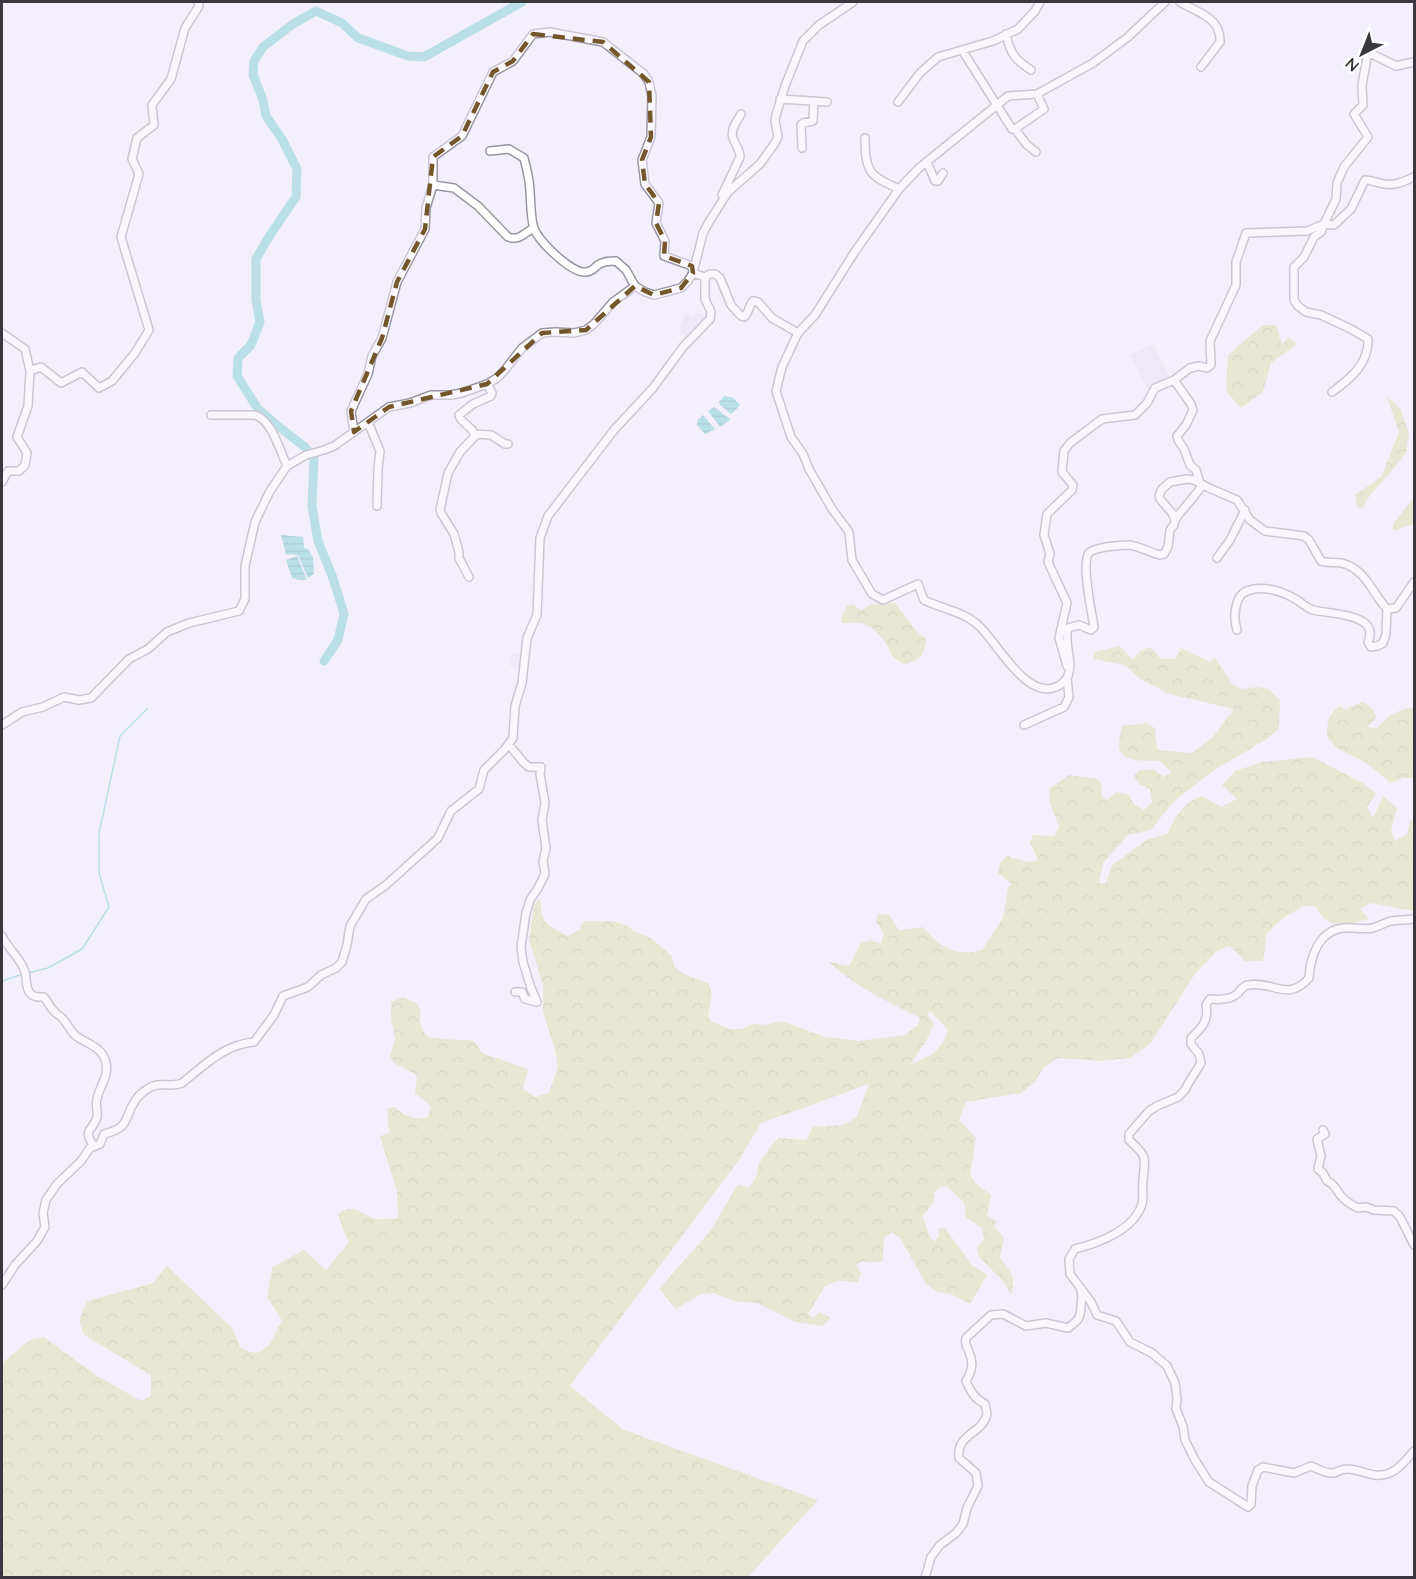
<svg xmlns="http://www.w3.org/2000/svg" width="1416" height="1579" viewBox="0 0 1416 1579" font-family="Quicksand,sans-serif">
  <defs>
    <pattern id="forest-crowns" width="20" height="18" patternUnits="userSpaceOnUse" patternTransform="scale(1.5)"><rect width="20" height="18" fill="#d8dfa0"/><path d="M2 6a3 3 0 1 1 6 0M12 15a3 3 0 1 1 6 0" fill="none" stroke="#bac08b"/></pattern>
    <pattern id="water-rules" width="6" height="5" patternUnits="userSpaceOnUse" patternTransform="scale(1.5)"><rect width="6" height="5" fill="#73cdce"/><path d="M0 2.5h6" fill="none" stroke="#5fa7a9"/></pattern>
  </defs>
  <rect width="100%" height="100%" fill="#f4effd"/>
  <path fill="#e9e1f6" d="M699 311 708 319 689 339 678 330 685 313 692 317Z
    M1153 344 1172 381 1149 393 1130 355Z
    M512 653H524V667L509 666Z"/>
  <path fill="url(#forest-crowns)" fill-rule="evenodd" d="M1263 325H1276L1282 344 1289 338 1297 344 1271 363 1263 392 1241 408 1226 391 1228 355Z
    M1387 397 1400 408 1409 433 1406 453 1384 480 1371 494 1362 508 1357 507 1355 495 1381 477 1399 432Z
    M1414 499V524L1393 531V524L1411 501Z
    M895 603 919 634 926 637C925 655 922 658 905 665L893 657 884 640 871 627 861 623H842L841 618 847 606 852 604 861 610 872 604Z
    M1119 646 1133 659 1140 651 1150 647 1161 659H1175L1181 648 1210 662 1215 658 1233 685 1241 689 1257 687 1269 689 1280 700 1279 728 1267 739 1216 769 1173 802 1151 830 1128 835 1103 863 1099 883H1106L1112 865 1148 839 1168 834C1175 816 1183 803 1202 796L1221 807 1237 799 1222 785 1235 771 1262 762 1312 757 1363 783 1376 794 1367 807 1373 818 1383 796 1397 808 1391 831 1395 841 1407 834 1410 821 1414 818V911L1370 903 1360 909 1369 919C1343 925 1331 933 1315 906H1304L1283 918 1267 933 1263 961H1245L1230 946 1218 950 1195 974 1150 1044 1130 1058 1102 1061 1057 1058 1044 1067 1035 1082 1021 1093 966 1102 959 1120 976 1138 970 1174 975 1183 991 1195 987 1215 996 1221 995 1228 1004 1237 1000 1258C1011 1272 1016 1276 1011 1295L1004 1282 979 1257 977 1248 984 1239 982 1228 966 1217 964 1203 947 1186 940 1187 934 1192V1202L923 1216 930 1238 935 1241 939 1236 938 1229 945 1228 972 1265 987 1275 970 1304 951 1294 937 1292 926 1284 900 1238 892 1232 884 1238 883 1261 871 1263 862 1261 856 1265 861 1273 858 1282 837 1281 825 1286 808 1314 813 1318 820 1312 831 1318 822 1326 795 1322 757 1303 738 1302 713 1293 701 1294 676 1309 659 1289 711 1230 738 1184 749 1188 756 1178 759 1163 771 1146 779 1138 806 1140 813 1127 843 1125 856 1118 869 1084 761 1123 739 1160 570 1386 624 1430 818 1500 748 1577H2V1363L30 1340 44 1337 94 1374 141 1401 151 1396V1375L84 1335 79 1320 87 1301 153 1283 167 1266 233 1329 240 1347 250 1352 258 1353 270 1344 282 1320 267 1297 272 1267 304 1250 326 1270 349 1242 343 1229 338 1214C355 1201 362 1217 378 1219 384 1220 392 1218 398 1218L397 1192 380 1136 389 1133 387 1109 395 1107C405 1116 414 1120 427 1118L431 1106 415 1093 417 1075 394 1063 390 1056 395 1039 391 1020V1002L403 997 416 1003 421 1010C419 1018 420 1032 429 1037 435 1040 464 1039 474 1041L482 1053 528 1069 523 1089 535 1097 549 1093 558 1067 555 1050 543 1011V985L529 940 534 905 540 898C541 924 547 925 568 936L580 929 584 921H613L628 926 633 931 651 938 672 956 674 966 684 974 709 984 712 994 708 1016 712 1022 730 1029H741L754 1024 766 1025 782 1021 825 1037 858 1041 904 1035 918 1025 920 1018C889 1002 855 987 829 962L849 966 861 943 870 940 881 944 884 933 876 922 878 914 889 915 899 930 923 927C940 948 955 957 982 950L1003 918 1008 888 1012 884 998 873 1000 863 1007 856 1029 862 1038 860 1030 842 1033 835 1054 836 1059 827 1050 803 1049 789 1069 775 1095 778 1101 783 1102 796 1107 800 1116 792 1128 794 1134 804 1144 810 1152 802 1150 789 1139 784 1134 776 1140 770 1153 769 1164 777 1171 772 1160 761C1147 760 1120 764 1119 746 1119 739 1121 732 1122 726L1146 723 1155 728 1157 750 1192 753 1213 737 1234 709 1169 694 1140 679 1125 665 1093 659 1095 652ZM930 1011 948 1030C941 1052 930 1056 910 1065L925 1043 934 1024 927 1014Z
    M1363 702 1370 706 1377 717 1368 727 1377 728C1387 716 1399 709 1414 707V778H1403L1390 783 1377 771 1361 760 1337 748 1327 737C1327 722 1328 715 1340 706L1346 710 1352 706Z"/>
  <path fill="url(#water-rules)" d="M724 396 732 397 740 405 734 412 731 414 720 405 719 402Z
    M714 407 730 419V420L720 427 708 411Z
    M703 415 715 429 705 434 697 425V421Z
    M281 535 303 537 304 548 308 549 313 557 314 574 308 578 298 555 286 554Z
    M297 556 307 580H299L292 578 286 560Z"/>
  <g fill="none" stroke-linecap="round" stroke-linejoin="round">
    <path stroke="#73cdce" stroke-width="1.5" d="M28 973 48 968 82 949 109 907 99 873V833L120 736 147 709
      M2 981 23 974"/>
    <path stroke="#73cdce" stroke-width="9" d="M324 661 338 640 344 614 333 578 318 541 312 506 314 458 305 447 279 427 258 409 237 376 238 358 251 345 260 322 256 300V259L270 235 296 197 297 169 282 139 266 116 263 100 253 75 254 61 263 47 293 24 316 11 342 23 358 38 408 56 424 57 522 2"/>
    <defs>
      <path id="minor" d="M1180 2C1198 13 1221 17 1220 42L1201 67
        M1006 34C1010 53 1015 60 1031 70
        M962 50 1012 129H1015L1027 145 1036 152
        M780 99 827 102
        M898 102 920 73 938 57 993 41 1018 29 1035 11 1040 2
        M1015 129 1044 109 1037 94
        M865 138C865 149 865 167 874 175 880 181 891 185 899 189
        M802 148 801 125 803 123 813 121 814 101
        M490 151 509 149 524 158C526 166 528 174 529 181 531 193 530 218 534 228 538 241 572 274 586 272 592 272 594 268 598 265 603 261 610 261 616 261L626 270 635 286
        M927 162 935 181H938L943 173
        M433 185 454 188 478 206 508 237C521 241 523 233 534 228
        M722 195 740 157C740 149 735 145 733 138 730 130 737 121 741 114
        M693 273 705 277 710 274H715L720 278 731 305 741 316 744 317C749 313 749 305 753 301L758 302 772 318 798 333 815 315 854 253 899 189 919 168 1008 96 1037 94 1093 63 1128 37 1165 2
        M2 333 25 349 30 371 28 406 17 437 27 453 25 465 19 471H8L2 482
        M798 333 782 367 776 391 791 437 803 454 809 469 832 509 849 532 852 560 872 594 883 600 918 584 924 600C942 609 963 611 978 625 997 642 1026 700 1056 687 1061 685 1064 682 1067 678 1075 662 1063 644 1068 628L1079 625 1091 630 1094 627C1092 614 1081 563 1089 553 1094 547 1121 545 1129 545 1139 546 1151 553 1160 555L1164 554 1168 547 1170 530 1174 525 1175 520 1172 513 1160 499 1159 496 1162 489 1170 482 1187 479 1194 480 1209 488 1237 500 1250 520 1265 531 1304 536 1309 540 1321 561C1329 564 1337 561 1345 564 1366 571 1373 594 1387 609L1396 608 1414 582
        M30 371 41 367 61 383 82 372 99 388 112 381 135 353 149 330 121 237 139 174 132 159 137 138 154 125 152 105 171 79 185 28 199 6 198 2
        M1174 380 1191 404 1193 410 1186 425 1177 436 1178 440 1184 449 1190 465 1196 470 1201 487C1193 499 1183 508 1175 520
        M1332 392C1350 379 1369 364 1368 339L1351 329 1321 315 1306 312 1298 306 1294 300V267L1304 257 1314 237 1321 232 1324 224 1334 225 1351 209 1365 180C1371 180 1374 182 1380 183 1392 187 1403 182 1414 177
        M211 415H255C272 420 280 451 287 466
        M368 422 380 451 378 469 377 506
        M354 432 351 411 368 374 372 356 382 338 397 282 425 229 426 208 433 185V157L462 136 493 72 513 61 533 34 550 32 603 42 644 74 649 82 652 96 651 137 642 160 645 184 659 203 656 223 665 241 664 256 692 266 693 273
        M475 434 491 435 505 444H508
        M1217 558 1230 540 1245 510
        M469 577 459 558V552L454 534 441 513 440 510 448 473 460 452 475 436C474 427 461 424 459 415L473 404 491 396 492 393 487 384
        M1237 630C1234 620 1234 612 1237 603 1240 594 1244 591 1254 589 1269 587 1284 592 1297 600 1303 604 1307 608 1313 610 1328 614 1381 613 1368 642L1371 647 1377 646 1383 643 1386 634 1387 609
        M1067 666 1059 638 1067 603 1048 562 1050 554 1044 535 1047 514 1072 490 1073 485 1062 472 1064 451 1070 443 1102 419 1135 415 1147 403 1155 388 1174 380 1190 368 1199 366 1207 368 1211 365 1210 341 1236 285V262L1246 233 1307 231 1324 224 1336 199 1337 183 1344 167 1368 137 1354 114 1363 105 1362 85 1368 52 1396 66 1414 62
        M2 725 22 712 43 707 64 697 79 700 91 698 129 659 148 649 167 632 189 623 239 611 245 599V566L255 522 270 491 287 466 306 455 324 450 334 446 389 407 410 403 431 395H451L462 393 487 384 497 378 504 371 522 348 542 333 555 332 574 333 586 330 594 324 613 302 635 286 645 292 654 295 681 288 688 281 693 273 703 233 709 222 728 192 760 164 775 143 778 137 775 121 776 115 785 86 803 41 819 25 853 2
        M1024 725 1064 707 1069 697 1067 678
        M509 745 524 763 529 767H541L540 774 545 803 542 820 546 848 543 861 545 874 538 888 530 900 526 913 521 947 523 962 531 988 537 1002 525 999 522 992H515
        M1414 919C1407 920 1398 920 1391 921 1384 923 1379 926 1373 928 1364 930 1353 927 1344 928 1319 930 1310 957 1309 978 1287 1003 1273 980 1248 985 1243 986 1241 990 1237 994 1230 1000 1220 1000 1210 999L1206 1005C1209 1020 1202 1028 1191 1038V1044L1199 1054 1201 1063 1188 1084 1185 1090 1178 1097 1157 1106 1149 1111 1129 1134V1140C1148 1157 1145 1156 1143 1181 1142 1188 1144 1197 1142 1204 1134 1230 1099 1243 1075 1249L1069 1259 1070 1274 1091 1302 1097 1315 1116 1321 1130 1342 1152 1353 1167 1366 1175 1383 1177 1399 1176 1409 1183 1426 1185 1440 1195 1460 1209 1482 1248 1507 1251 1504 1252 1486 1258 1470 1263 1467 1294 1473 1311 1466C1318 1469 1326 1474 1334 1473 1339 1471 1341 1469 1347 1469 1357 1469 1366 1474 1375 1475 1394 1477 1403 1463 1414 1451
        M2 936C8 949 21 958 25 972 27 979 25 989 31 994 35 998 39 997 44 997 48 1002 50 1008 55 1012 55 1013 62 1017 62 1018 68 1024 70 1031 76 1036 87 1044 103 1047 106 1063 109 1077 99 1087 97 1099 95 1105 98 1111 97 1117 94 1131 81 1128 94 1146
        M1323 1130 1325 1134 1317 1139 1321 1156 1318 1169 1323 1173 1327 1181C1335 1184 1336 1190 1341 1196 1346 1201 1351 1205 1358 1208L1366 1207 1374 1210 1394 1211 1400 1217 1414 1245
        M2 1285 15 1265 37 1241 45 1227 43 1213 46 1200 57 1184 81 1161 90 1148 100 1144 104 1134C131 1127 123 1119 135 1101 138 1096 144 1091 149 1088 158 1081 171 1088 182 1083 205 1065 223 1045 254 1042L274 1015 283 996 308 987 321 975 336 968 342 962 347 945 350 926 366 899 386 885 438 838 451 811 479 789 484 770 504 750 513 738 515 706 522 683 527 638 537 615 540 538 548 516 614 430 653 388 683 347 710 319 711 312 705 299V277
        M925 1578 931 1557 940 1545 956 1533 963 1524 967 1508 978 1486 976 1473 959 1458C956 1433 982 1435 987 1414 987 1413 985 1404 985 1404 974 1398 971 1392 966 1381 972 1371 974 1363 969 1352 967 1346 964 1345 966 1338L991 1315 1003 1314 1026 1326 1046 1323 1068 1328C1078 1320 1080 1320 1081 1307 1081 1301 1083 1297 1081 1291"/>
    </defs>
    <use href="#minor" stroke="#9b96a3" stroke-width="10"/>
    <use href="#minor" stroke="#fff" stroke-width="7"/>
  </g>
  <path d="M0 0H1416V1579H0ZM533 34 603 42 649 82 651 137 642 160 645 184 659 203 656 223 665 241 664 256 692 266 693 273 681 288 654 295 635 286 586 330 542 333 487 384 389 407 354 432 351 411 382 338 397 282 425 229 433 157 462 136 493 72 513 61Z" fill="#f4effd" fill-opacity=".55" fill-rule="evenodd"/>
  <path fill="none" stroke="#73572a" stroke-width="4.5" stroke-dasharray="12 8" stroke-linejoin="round" d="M533 34 603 42 649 82 651 137 642 160 645 184 659 203 656 223 665 241 664 256 692 266 693 273 681 288 654 295 635 286 586 330 542 333 487 384 389 407 354 432 351 411 382 338 397 282 425 229 433 157 462 136 493 72 513 61Z"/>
  <rect width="1416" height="1579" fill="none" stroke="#3a383e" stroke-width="6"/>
  <g transform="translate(1362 54) rotate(222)" stroke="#ffffff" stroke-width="4.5" paint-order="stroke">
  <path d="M0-4.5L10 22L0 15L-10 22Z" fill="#3a383e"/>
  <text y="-9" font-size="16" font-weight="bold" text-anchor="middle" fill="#3a383e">N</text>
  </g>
</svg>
